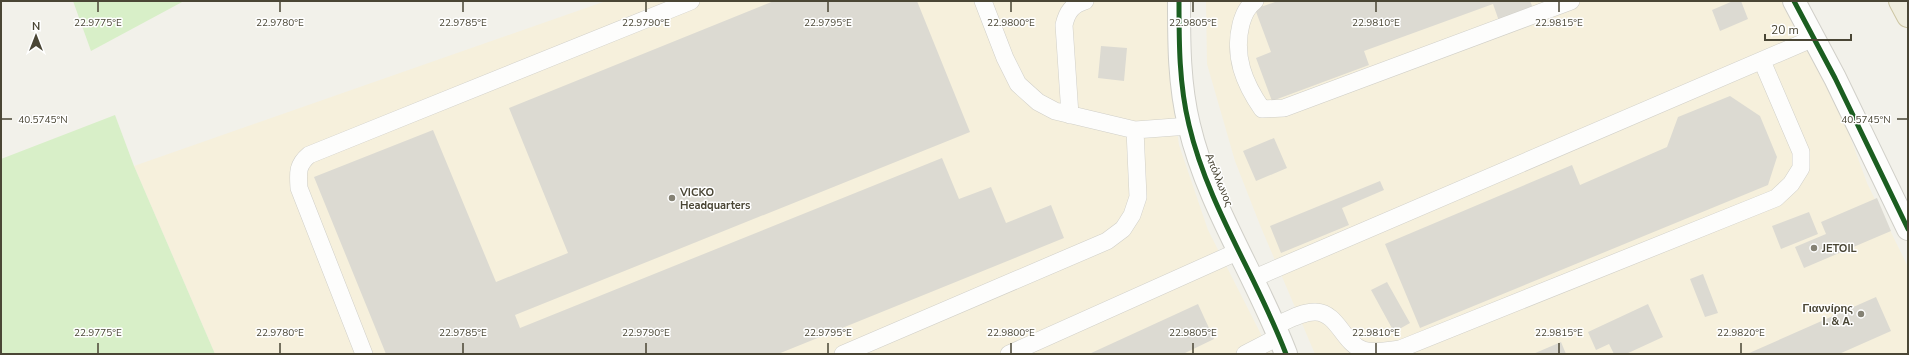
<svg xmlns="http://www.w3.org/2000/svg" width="1909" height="355" viewBox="0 0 1909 355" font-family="'Nunito Sans',sans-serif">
  <rect width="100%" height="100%" fill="#f2f1ea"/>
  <path fill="#f6f0dc" d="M606 1H1168L1170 81 1179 145 1208 230 1271 354H215L134 166Z
    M1206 1H1796L1814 38 1867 183 1908 267V354H1315L1260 225 1235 161 1207 64Z"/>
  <path fill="#d8efc8" d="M73 1H184L91 51Z
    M115 115 134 166 215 354H1V159Z"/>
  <path fill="#dcdad2" d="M774 1H917L970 132 515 315 520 328 942 158 959 199 991 187 1006 223 1051 205 1064 238 778 354H386L314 177 433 130 496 282 568 253 509 108Z
    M1278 1H1530L1533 8 1499 21 1493 4 1364 51 1369 65 1272 101 1256 58 1271 52 1255 9Z
    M1733 1H1741L1748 19 1720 31 1712 10Z
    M1101 46 1127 48 1124 81 1098 78Z
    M1730 96 1760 116 1777 157 1768 185 1420 328 1385 244 1572 165 1580 185 1667 147 1678 117Z
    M1274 138 1287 168 1256 181 1243 151Z
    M1380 181 1384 190 1342 208 1349 225 1281 253 1270 226Z
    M1877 198 1891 231 1804 268 1795 247 1826 234 1821 222Z
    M1809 212 1818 234 1781 249 1772 226Z
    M1703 274 1718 313 1705 317 1690 279Z
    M1387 282 1410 323 1394 332 1371 290Z
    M1876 297 1891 331 1839 354H1747Z
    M1198 304 1214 339 1183 354H1089Z
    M1648 304 1663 337 1626 354H1614L1609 344 1596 350 1588 332Z
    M1561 342 1566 354H1533Z"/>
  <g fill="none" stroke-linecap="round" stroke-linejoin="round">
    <defs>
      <path id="service" d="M983 1 1005 58 1018 84 1038 102 1055 111 1135 130 1189 126
        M1255 1C1247 7 1244 14 1241 24 1233 56 1244 83 1262 109L1284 108 1571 1
        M1070 115 1064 25C1067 12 1072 5 1085 1
        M1252 279 1814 38
        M1275 326C1286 321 1303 311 1316 312 1338 313 1343 343 1363 350 1374 354 1389 350 1400 349L1776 198 1791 184 1801 168V152L1762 61
        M364 354 299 188C298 173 297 165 309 155L691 1
        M843 354 1107 241 1123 229 1132 215 1138 197 1135 130
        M1009 354 1239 251
        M1245 354 1280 336"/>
      <path id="minor" d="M1179 1C1179 43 1179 84 1189 125 1208 206 1257 277 1286 354
        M1794 1 1835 78 1908 229"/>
      <path id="trunk" d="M1900 1 1908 16"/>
    </defs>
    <use href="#service" stroke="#d0cfc8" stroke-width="18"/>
    <use href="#minor" stroke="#d0cfc8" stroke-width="24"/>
    <use href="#trunk" stroke="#cdc6a3" stroke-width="24"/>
    <use href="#service" stroke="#fdfdfc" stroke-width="17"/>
    <use href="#minor" stroke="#fdfdfc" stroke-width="22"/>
    <use href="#trunk" stroke="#efedde" stroke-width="22"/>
    <defs>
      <path id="cycleway" d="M1179 1C1179 43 1179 84 1189 125 1208 206 1257 277 1286 354
        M1794 1 1835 78 1908 229"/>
    </defs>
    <use href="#cycleway" stroke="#fff" stroke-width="8"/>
    <use href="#cycleway" stroke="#1b5e20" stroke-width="5"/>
  </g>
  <path fill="none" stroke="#4a4635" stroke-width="1.5" d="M98 2V12M280 2V12M463 2V12M646 2V12M828 2V12M1011 2V12M1193 2V12M1376 2V12M1559 2V12M2 119H12M1897 119H1907M98 343V353M280 343V353M463 343V353M646 343V353M828 343V353M1011 343V353M1193 343V353M1376 343V353M1559 343V353M1741 343V353"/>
  <g fill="#858274" stroke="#fff" stroke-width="1.5">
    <circle cx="672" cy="198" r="4"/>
    <circle cx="1814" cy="248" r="4"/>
    <circle cx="1861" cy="314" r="4"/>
  </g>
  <g text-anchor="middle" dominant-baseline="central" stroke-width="3" stroke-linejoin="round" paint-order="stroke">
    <g font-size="11" fill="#4a4635" stroke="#fff">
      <text transform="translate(1219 180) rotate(68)">Απόλλωνος</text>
    </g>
    <g font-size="11" font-weight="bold" fill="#4a4635" stroke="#fff" text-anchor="start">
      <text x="680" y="192">VICKO<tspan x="680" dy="13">Headquarters</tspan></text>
      <text x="1822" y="248">JETOIL</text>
      <text x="1853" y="308" text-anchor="end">Γιαννίρης<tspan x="1853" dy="13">Ι. &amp; Α.</tspan></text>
    </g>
  </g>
  <g font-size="10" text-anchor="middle" fill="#4a4635" stroke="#fff" stroke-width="3" stroke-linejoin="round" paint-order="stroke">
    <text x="98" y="26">22.9775°E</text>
    <text x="280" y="26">22.9780°E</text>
    <text x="463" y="26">22.9785°E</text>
    <text x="646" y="26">22.9790°E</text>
    <text x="828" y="26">22.9795°E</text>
    <text x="1011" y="26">22.9800°E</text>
    <text x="1193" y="26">22.9805°E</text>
    <text x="1376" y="26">22.9810°E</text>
    <text x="1559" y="26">22.9815°E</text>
    <text x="43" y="123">40.5745°N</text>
    <text x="1866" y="123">40.5745°N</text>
    <text x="98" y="336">22.9775°E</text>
    <text x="280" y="336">22.9780°E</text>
    <text x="463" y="336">22.9785°E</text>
    <text x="646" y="336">22.9790°E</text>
    <text x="828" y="336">22.9795°E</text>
    <text x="1011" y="336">22.9800°E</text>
    <text x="1193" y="336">22.9805°E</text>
    <text x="1376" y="336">22.9810°E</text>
    <text x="1559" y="336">22.9815°E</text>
    <text x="1741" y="336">22.9820°E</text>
  </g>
  <rect width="1909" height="355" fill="none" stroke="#4a4635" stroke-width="4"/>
  <g transform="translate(36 36)" stroke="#ffffff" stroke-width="3" paint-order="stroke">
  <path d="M0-3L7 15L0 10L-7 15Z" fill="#4a4635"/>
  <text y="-6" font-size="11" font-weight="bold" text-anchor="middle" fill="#4a4635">N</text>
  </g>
  <path d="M1765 34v6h86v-6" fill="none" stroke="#4a4635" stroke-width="2"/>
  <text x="1771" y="34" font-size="12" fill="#4a4635" stroke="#ffffff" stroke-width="3" paint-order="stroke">20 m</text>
</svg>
